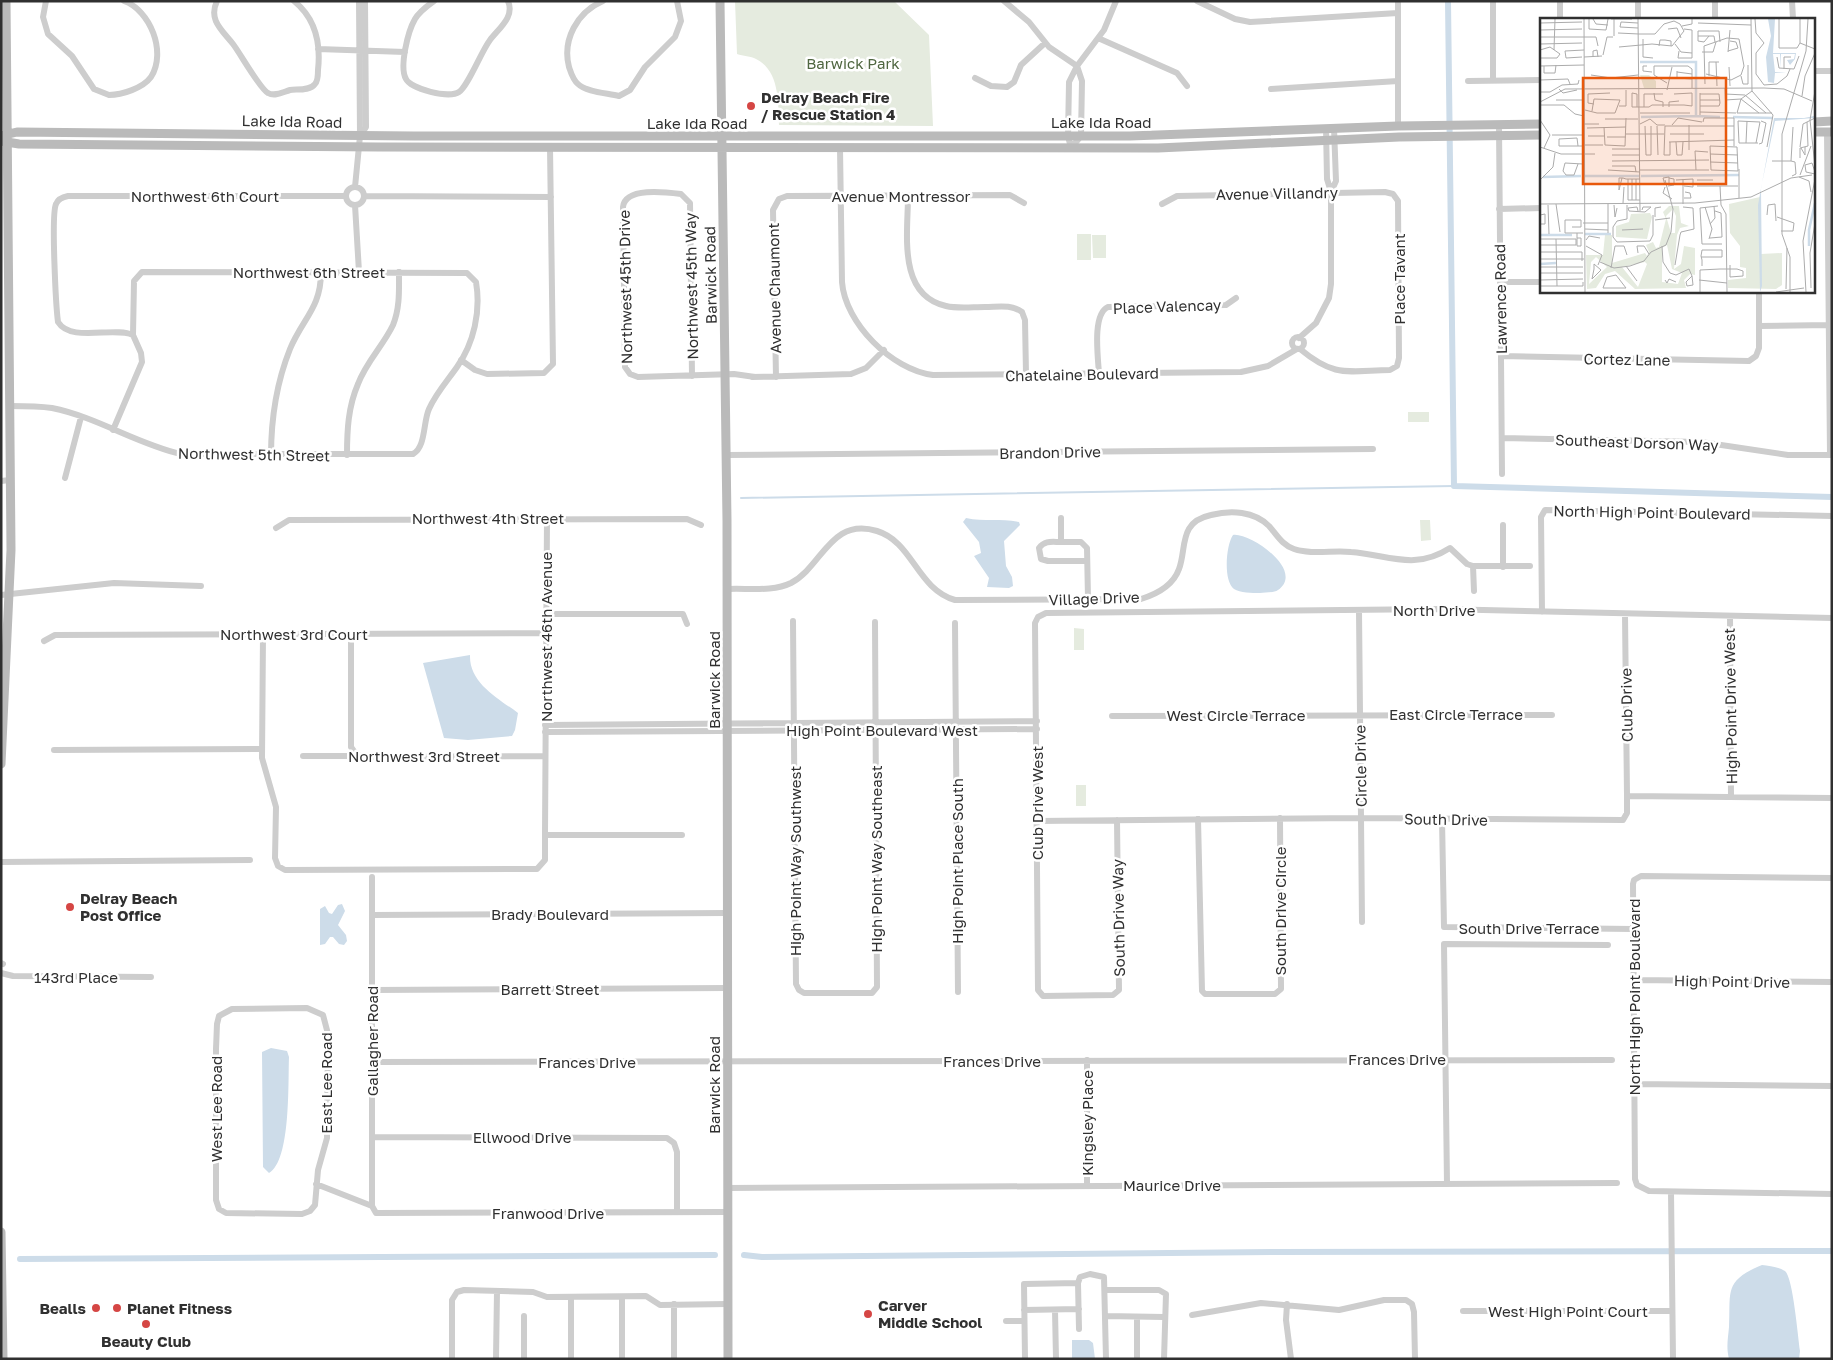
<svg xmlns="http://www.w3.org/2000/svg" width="1833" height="1360" viewBox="0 0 1833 1360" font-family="'Golos Text',sans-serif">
  <rect width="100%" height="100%" fill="#fff"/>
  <path fill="#e5ebdf" d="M735 1H894L929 35 933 126 779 125C778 103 780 71 756 59 751 56 743 56 737 54Z
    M1077 234H1091V260H1077Z
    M1092 235H1106V258H1093Z
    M1408 412H1429V422H1408Z
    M1420 520H1430L1431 540 1421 541Z
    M1074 628 1084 629V650H1074Z
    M1076 785H1086V806H1076Z"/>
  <path fill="#cddce9" d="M966 518C984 522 1001 518 1019 522L1020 525 1004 541 1006 566 1012 577 1013 586 1009 588 987 587 989 578 974 556 981 553 979 542 963 522Z
    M1233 535C1249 532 1306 570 1278 590 1274 593 1265 592 1260 593 1252 593 1240 593 1234 589 1223 581 1226 545 1233 535Z
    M470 655C469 683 498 698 518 713L515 730 512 736 468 740 444 738 423 663Z
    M342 904 345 911 338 925 346 935 347 941 344 945 339 944 333 937H330L325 944 320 945V909L325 906 329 913 332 914 338 905Z
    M271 1048 287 1051 289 1057C288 1082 291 1161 269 1173L263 1167 262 1052Z
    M1762 1265C1769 1266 1779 1267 1785 1271 1793 1277 1798 1338 1800 1351L1799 1359H1729C1726 1347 1728 1339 1729 1327 1731 1292 1723 1281 1762 1265Z
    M1072 1340H1089L1093 1343 1095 1359H1072Z"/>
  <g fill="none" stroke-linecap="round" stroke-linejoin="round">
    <path stroke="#cddce9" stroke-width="2" d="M741 498 1454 486"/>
    <path stroke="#cddce9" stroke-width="6" d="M1448 1 1454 486 1832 497
      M744 1255 762 1257 1278 1252 1832 1251
      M20 1259 715 1255"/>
    <path stroke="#cdcdcd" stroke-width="6" d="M46 1 43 17 48 34 72 56 94 89 109 95C122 95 143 88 151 77 167 52 150 10 124 1
      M217 1C208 20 222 30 233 44 240 53 260 89 268 93 275 97 283 92 290 90 297 89 310 91 315 84 318 81 318 74 318 70 321 43 315 18 294 1
      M434 1C427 6 419 12 415 19 408 31 399 67 406 79 411 89 449 99 459 92 468 86 481 52 490 40 499 28 515 17 508 1
      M603 1C577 12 562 40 569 67 571 73 573 80 578 84 586 92 607 93 619 96L630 90 645 67 675 37 681 21 677 1
      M1004 1 1029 22 1049 47 1077 66
      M1197 1 1235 19 1250 22 1398 13
      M1398 1V126
      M1493 1V80
      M1638 1V19
      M1715 1V19
      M1792 1 1793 19
      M1560 19V1
      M1098 38 1177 73 1187 86
      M318 49 405 52
      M1814 71H1832
      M975 78 991 86 1007 87 1014 82 1021 65 1045 43
      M1468 81 1542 80
      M1271 89 1398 81
      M1499 125 1502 474
      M1827 132 1830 455
      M360 136 366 127 365 1
      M840 148 842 282C845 323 892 370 933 375L1241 372 1268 366 1297 349
      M1071 148 1068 136 1069 82 1077 66 1104 30 1116 1
      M1071 148 1081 136 1082 81 1077 66
      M355 187 360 136 359 1
      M346 196a9 9 0 1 1 18 0a9 9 0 1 1-18 0Z
      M1331 192 1336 181 1334 128
      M364 196 551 197
      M908 196C908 233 897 295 946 306 958 309 972 307 985 307 998 307 1011 304 1022 312L1025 320 1026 374
      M1162 204 1177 196 1385 192 1393 194 1398 201 1399 358 1397 366 1390 370C1347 371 1335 378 1300 349
      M355 205 359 272
      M1499 209 1542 208
      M1500 282H1542
      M1759 326 1829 325
      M133 335C114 326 71 343 58 322 56 307 51 215 56 204 58 199 63 197 68 196H346
      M1292 343a6 6 0 1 1 12 0a6 6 0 1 1-12 0Z
      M1299 338 1316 323 1329 298 1331 284V192L1327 179 1326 128
      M1501 356 1749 361 1756 356 1759 348V291
      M461 360 475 370 487 374 544 373 553 364 550 147
      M1099 374C1098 357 1092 314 1108 307L1226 305 1236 298
      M692 376 690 203 681 194C665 192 625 187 623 207L625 367 630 374 638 377 734 374 755 377
      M752 377 851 374 866 368 884 350
      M776 377 773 210 779 199 787 196 1010 195 1024 203
      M10 406C24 406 38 406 52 408 97 417 137 444 181 454H413C426 447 423 422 429 409 436 393 448 380 457 367 474 343 481 311 476 282L467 273 142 272 134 281 133 335 141 353 142 362 113 430
      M1502 438 1701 442 1788 455H1832
      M347 455C347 431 348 407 358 384 366 362 383 346 393 325 400 308 399 290 399 272
      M727 455 1373 449
      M271 456C271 418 276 384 290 349 303 318 321 308 321 272
      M65 478 81 417
      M1 481 10 480
      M1061 518V542H1081L1087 548 1088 599
      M1503 525V567
      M276 528 289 520 687 519 701 525
      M1061 542C1052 542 1045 540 1039 548L1041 559 1048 561H1087
      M1473 566 1474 591
      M728 589C748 588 773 592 791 583 823 566 830 517 877 531 913 542 917 589 955 600L1141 599C1157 594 1173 586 1179 569 1187 548 1178 522 1211 515 1231 510 1254 511 1269 526 1277 535 1282 545 1294 549 1311 555 1333 550 1351 552 1389 555 1414 571 1450 548L1467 564 1473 566H1530
      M1 595 114 583 201 586
      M1359 610 1362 922
      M1542 612 1541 517 1545 510 1832 516
      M546 614H683L687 624
      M1730 616 1731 797
      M793 621 796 984 799 990 804 993H872L877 987 875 622
      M955 623 958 992
      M263 634 262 758 276 807 275 858 278 866 285 870 537 869 545 860V835L547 518
      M351 634V747L356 754
      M44 641 55 635 545 633
      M1112 716 1552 715
      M545 725 1037 721
      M545 732 1037 729
      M54 750 262 749
      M303 756H351L356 754 363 757 545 756
      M1627 796 1832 798
      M1198 819 1202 991 1205 994H1275L1281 989 1280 818
      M1442 819 1444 927 1633 929
      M1117 820 1119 990 1113 995 1043 996 1038 990 1035 623 1038 617 1046 613 1440 609 1832 618
      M1037 821 1361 818 1623 820 1627 813V796L1625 614
      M545 835H682
      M1 862 250 860
      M372 877V1206
      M1832 878 1641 876 1634 880 1633 884 1635 1179 1637 1185 1649 1191 1832 1194
      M372 915 728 913
      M1 963 3 964
      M1 973 13 976 151 977
      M1633 980 1832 982
      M372 990 728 988
      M307 1008 323 1015 328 1034 327 1138 318 1170 315 1205 310 1211 302 1214 226 1213 219 1209 216 1200V1049L217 1024 219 1016 232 1009Z
      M1087 1060V1186
      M372 1062 1612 1060
      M1634 1084 1832 1086
      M372 1137 667 1138 674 1143 677 1152V1212
      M316 1184 372 1206
      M1447 1184 1444 944 1608 945
      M728 1188 1617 1183
      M1671 1192 1673 1359
      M372 1206 376 1213 728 1212
      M1078 1283 1079 1329
      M1106 1290H1159L1166 1294 1164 1359
      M571 1297V1359
      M622 1297V1359
      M674 1304V1359
      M1287 1304 1286 1320 1291 1359
      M1024 1310 1079 1309
      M1055 1310 1056 1359
      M1463 1311H1672
      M1192 1315 1261 1303 1339 1310 1384 1300H1406L1412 1304 1414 1312 1415 1359
      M1105 1316 1164 1317
      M1006 1321H1024
      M452 1359V1300L457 1292 464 1290 533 1292 547 1297 646 1296 660 1305 728 1304
      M496 1359 497 1291
      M524 1359V1316
      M1025 1359 1024 1284 1078 1283 1080 1277 1090 1274 1104 1277 1106 1359
      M1137 1359V1317"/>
    <path stroke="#bababa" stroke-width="9" d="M720 1 727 521 728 1359
      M1814 122 1832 121
      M1814 132H1832
      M1 136 17 132 414 136H1130L1398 126 1542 124
      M1 141 19 144 378 147 1158 148 1399 137 1542 135
      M1 764 11 550 6 1
      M1 1232 3 1359"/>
  </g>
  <g fill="#d54644" stroke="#fff" stroke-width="2">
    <circle cx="751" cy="106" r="5"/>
    <circle cx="70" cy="907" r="5"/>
    <circle cx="96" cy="1308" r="5"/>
    <circle cx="117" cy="1308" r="5"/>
    <circle cx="868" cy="1314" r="5"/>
    <circle cx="146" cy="1324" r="5"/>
  </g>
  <g text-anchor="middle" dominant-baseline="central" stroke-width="5" stroke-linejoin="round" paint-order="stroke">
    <g font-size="15" fill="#506741" stroke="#fff">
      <text x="853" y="63">Barwick Park</text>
    </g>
    <g font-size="15" font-weight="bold" fill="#303030" stroke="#fff" text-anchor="start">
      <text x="761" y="97">Delray Beach Fire<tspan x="761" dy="17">/ Rescue Station 4</tspan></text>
      <text x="80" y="898">Delray Beach<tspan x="80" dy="17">Post Office</tspan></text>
      <text x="878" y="1305">Carver<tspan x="878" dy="17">Middle School</tspan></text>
      <text x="86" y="1308" text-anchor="end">Bealls</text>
      <text x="127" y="1308">Planet Fitness</text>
      <text x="146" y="1341" text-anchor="middle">Beauty Club</text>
    </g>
    <g font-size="15" fill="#303030" stroke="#fff">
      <text transform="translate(292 121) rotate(1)">Lake Ida Road</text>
      <text x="1101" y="122">Lake Ida Road</text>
      <text x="697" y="123">Lake Ida Road</text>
      <text transform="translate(1277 193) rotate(-1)">Avenue Villandry</text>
      <text x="205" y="196">Northwest 6th Court</text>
      <text x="901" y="196">Avenue Montressor</text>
      <text x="309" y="272">Northwest 6th Street</text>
      <text transform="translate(710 275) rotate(-91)">Barwick Road</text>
      <text transform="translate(1399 279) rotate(-90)">Place Tavant</text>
      <text transform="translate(691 286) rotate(-91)">Northwest 45th Way</text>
      <text transform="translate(625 287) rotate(-91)">Northwest 45th Drive</text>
      <text transform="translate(774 288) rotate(-91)">Avenue Chaumont</text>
      <text transform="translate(1500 299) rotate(-91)">Lawrence Road</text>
      <text transform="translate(1167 306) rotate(-2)">Place Valencay</text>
      <text transform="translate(1627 359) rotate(1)">Cortez Lane</text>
      <text transform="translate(1082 374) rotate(-1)">Chatelaine Boulevard</text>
      <text transform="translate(1637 442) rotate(2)">Southeast Dorson Way</text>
      <text transform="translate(1050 452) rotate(-1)">Brandon Drive</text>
      <text transform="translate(254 454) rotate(1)">Northwest 5th Street</text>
      <text transform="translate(1652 512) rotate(1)">North High Point Boulevard</text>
      <text x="488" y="518">Northwest 4th Street</text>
      <text transform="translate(1094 598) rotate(-2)">Village Drive</text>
      <text x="1434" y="610">North Drive</text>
      <text x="294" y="634">Northwest 3rd Court</text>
      <text transform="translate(546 637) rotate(-90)">Northwest 46th Avenue</text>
      <text transform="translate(714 680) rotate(-90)">Barwick Road</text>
      <text transform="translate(1626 705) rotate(-91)">Club Drive</text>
      <text transform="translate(1730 706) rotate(-91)">High Point Drive West</text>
      <text x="1456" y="714">East Circle Terrace</text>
      <text x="1236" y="715">West Circle Terrace</text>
      <text x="882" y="730">High Point Boulevard West</text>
      <text x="424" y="756">Northwest 3rd Street</text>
      <text transform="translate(1360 766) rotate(-91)">Circle Drive</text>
      <text transform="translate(1037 803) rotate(-90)">Club Drive West</text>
      <text transform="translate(1446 819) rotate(1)">South Drive</text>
      <text transform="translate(876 859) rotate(-90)">High Point Way Southeast</text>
      <text transform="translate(795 861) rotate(-90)">High Point Way Southwest</text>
      <text transform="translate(957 861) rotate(-90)">High Point Place South</text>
      <text transform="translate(1280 911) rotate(-90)">South Drive Circle</text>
      <text x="550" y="914">Brady Boulevard</text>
      <text transform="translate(1118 918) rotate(-91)">South Drive Way</text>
      <text x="1529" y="928">South Drive Terrace</text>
      <text x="76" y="977">143rd Place</text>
      <text transform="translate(1732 981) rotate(1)">High Point Drive</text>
      <text x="550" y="989">Barrett Street</text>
      <text transform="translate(1634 997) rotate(-90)">North High Point Boulevard</text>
      <text transform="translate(372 1041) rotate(-90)">Gallagher Road</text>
      <text x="1397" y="1059">Frances Drive</text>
      <text x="992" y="1061">Frances Drive</text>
      <text x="587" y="1062">Frances Drive</text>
      <text transform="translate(326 1083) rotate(-90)">East Lee Road</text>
      <text transform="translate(714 1085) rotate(-90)">Barwick Road</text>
      <text transform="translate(216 1109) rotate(-90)">West Lee Road</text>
      <text transform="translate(1087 1123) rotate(-90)">Kingsley Place</text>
      <text x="522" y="1137">Ellwood Drive</text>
      <text x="1172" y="1185">Maurice Drive</text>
      <text x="548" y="1213">Franwood Drive</text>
      <text x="1568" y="1311">West High Point Court</text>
    </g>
  </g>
  <g transform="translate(1540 18)">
    <rect width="275" height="275" fill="#fff"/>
    <path d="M100 57H109L116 63V70H104ZM220 179 221 236 242 235V267L236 271 188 270V262L206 260V250L200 249V228L190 215 189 186ZM129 188H139L141 205 149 208 140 210 137 217 134 251 141 246 144 228 155 230V257L150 256 144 262 146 270 95 271 75 253 65 256 56 270 47 271 46 237H63L65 217H72V245L105 235 107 238 109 234 106 227 113 224 116 230 119 229 126 201 123 194ZM133 191 136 198 135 215H131L126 198ZM127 227 132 251 142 255 138 266 122 264V230ZM56 239 67 249 49 266 51 244ZM105 244 107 246 98 269 82 249ZM110 195 112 199 107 221 76 219V208L89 204 91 196Z" fill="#e5ebdf" fill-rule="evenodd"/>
    <path d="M228 1H235L233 35H256L255 41 250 47 247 42 254 41 255 36H241V50L240 36H233L235 54H246L235 55 234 65 228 64 226 39 231 18ZM275 91V99L274 100 235 103 221 170 222 268 220 274 218 187 234 100H264L274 98Z" fill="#cddce9"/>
    <path fill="none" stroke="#cddce9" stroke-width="2.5" d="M100 44H156V98L180 99M101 99 156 98M193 99 233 100M45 158H99M101 158 199 157M3 159 41 158M45 216H71M0 217H32M269 228V212L275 185M0 246 16 245"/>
    <path fill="none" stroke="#acacac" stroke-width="1" d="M44 1 45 274M49 1V11L66 12 68 1M53 1 56 6 68 7M71 1H92M74 1V18M98 1 100 193M211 1 212 73 233 97 227 129M215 1 216 15 224 25 216 35V56L224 67M239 1V30H257L260 25M0 5 42 4M98 5 81 4 80 9 98 10M158 5 211 7M142 8 152 6V1M128 11 137 10 141 20M0 12 42 11M78 15 99 16M158 18H174L175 24M169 18 164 24 158 23V13H179L180 24M0 19H56L58 28M103 21V39L113 40M260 25V1M260 25 275 31M0 26 42 25M135 26 141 34 152 35M119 28 120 22H125L131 23V28M79 29 112 26 132 28 144 13 140 6 134 3 124 6 115 16H99M0 32 10 29 20 36 17 40H0M14 32 15 1M139 33 138 40H152V12L144 11M188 33 198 30 196 24 190 23M162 34H173L176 24M188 34 190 12M63 37 67 19H73M42 39 26 40 25 33 44 32M44 39 62 38M53 39V33L57 32 58 39M237 39 239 50 254 51 259 38M176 44 177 68M0 48 44 47M4 48V55H15L16 47M107 48H103V53L112 54M189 49 190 68M244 51V39H251M137 53V60L152 61M137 54 152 56M51 57 71 60M169 58V44H179M201 58 203 66H208V47M71 60 98 57M0 62 28 61 30 66M127 65 114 57V48H148L152 51V70M165 66 164 28 187 20 199 21 204 48 201 57 191 62 166 56M224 67 237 66 247 58 250 51M185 70 186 95M19 71 23 75 37 72M127 72 132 49M275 73 270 102 275 148M0 74H10L22 67 38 66 39 62M114 75 115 82 123 84V89M160 75V97M134 76 152 75V88L144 87M160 76H179L180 85 179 88H160M185 76 205 77 226 95M262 78 265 58 275 35M16 82H43M160 82H180M185 82 201 81 219 95M0 84 25 71 224 70 244 71 272 83M54 86 48 85V76L70 75M0 87H24L35 96 44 98M112 87H144M79 88H86V72M97 89V76L92 75V89H109L112 87M104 89V76H123M129 89V84L139 83M45 92 57 95H75L80 82 54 81 52 93M160 94 196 95M100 95H150M197 95H232M197 95 201 81 212 73M65 101H98M0 102 10 117 4 130M163 104 164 100H194V128M43 106H59M100 106 110 101 117 107H125M132 107 138 100 162 104M149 107V132M105 108 106 137H111V108M117 108 118 137M64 109 65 127 85 128 86 100M47 110 86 109M86 116H124M130 116H164M12 117H44M48 118H64M67 119H86M129 124 194 122M130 124V137H124L125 108H194M136 124 137 137H142L143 124M206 125 207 103M216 125 220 104 198 103 199 125H218M219 126 222 125 226 105 221 103M44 127H63M38 128 37 120 19 121V128H42M170 128 197 129 198 153 171 152ZM0 129 21 136H55M260 129 263 106 275 100M261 130 265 137V129M72 131H100M170 136 198 137M72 137H100M260 140V130L268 128 267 104M72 143 169 142M232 143H251M170 144 198 145M38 146 34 157H26L23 153 25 145 43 146M72 148H95L96 154M199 151V180M68 152 100 154M100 152H169M156 152 155 133 168 134M275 154 272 145 265 147 266 154 275 156M260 157 271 128M252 158 256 156 255 144 251 143 253 109M259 159 269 163 271 174M82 160 79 172V160H83L86 161H100M88 161V182H100M92 161V182M96 161V182M143 161V186M0 162 13 149 15 135M136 162 153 161V169L144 168M157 162H173M125 167 123 160 129 159V167M128 168 134 167V161L129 160M157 168H198M180 168 181 187 186 196 187 274M125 169 123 175 132 181M144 180H151L150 175 145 174M83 185 84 169M0 186 155 185 211 179 251 160 272 157M16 186 20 214M68 186V215M8 187 9 216M74 187 75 199 77 190M87 187V201L77 203 73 209V219L77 224 110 223 113 217V197M178 188 160 190 162 226H182M165 189 172 211 169 221M98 193 97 189 88 190 89 193 105 194 111 189H103L102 192M0 197 5 196V206H0M227 197 228 187 235 186 236 203M115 199V190L121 189M237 199 254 205 253 213H241M115 202 130 200M43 205H68M170 206 175 200 174 188M32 209H41V202H25V215H43M45 211 68 212M82 212 103 211M37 215V228H41V220H37M140 217 141 214 154 211 153 190 143 189M170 220 182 219 181 195 175 193M0 221H36V227H0M16 221 17 268M46 222 49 218 60 220M46 228 62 237 58 247M122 228 123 244 130 255 136 257 149 251 152 258M0 234H42V243M98 235 97 228H104L109 236M161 239H182V232H162L161 238 162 242V248M0 241H44M60 244 74 250 90 248 104 243 111 234 126 227 131 214 133 191 125 162M54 246 61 252 52 261 54 251ZM135 247 140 217M86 248 97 263M0 249H43M71 250 75 228H84L87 237M0 255H43M76 257 86 270H63L67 259ZM152 258 153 267 147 268 146 264ZM0 262 43 261M125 262 127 265 129 261 136 264M159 262 187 265M0 268H43V264M271 270 270 235 275 205M275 270V241M246 271 247 230M160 274V252L180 251H197L203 253V258L190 259V247M236 274 264 270M250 274V239L242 216V116L266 33 268 1M266 274 263 223 275 161"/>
    <path fill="#e8590c" fill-opacity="0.15" stroke="#e8590c" stroke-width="2.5" d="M43 60H186V166H43Z"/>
    <rect width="275" height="275" fill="none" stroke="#303030" stroke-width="2.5"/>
  </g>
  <rect width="1833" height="1360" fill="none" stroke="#303030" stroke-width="5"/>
</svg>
